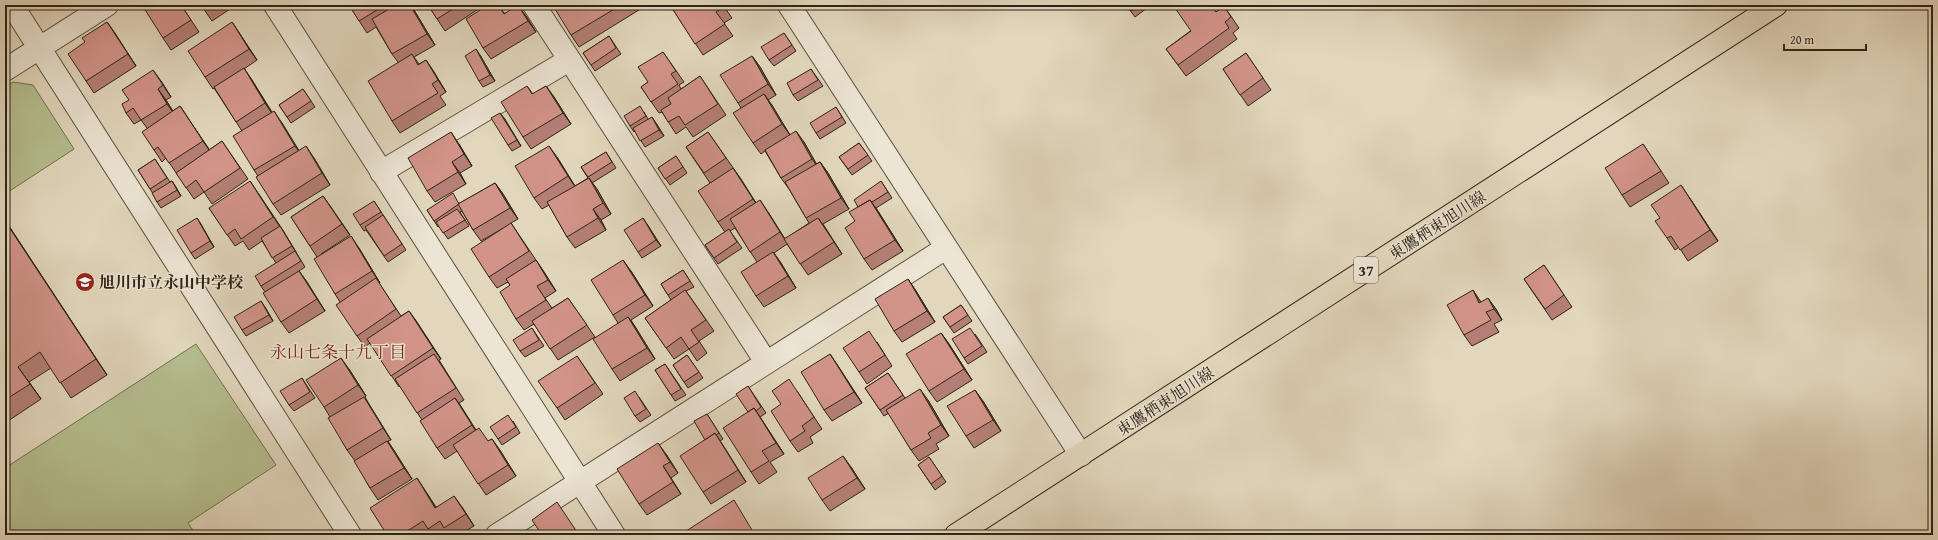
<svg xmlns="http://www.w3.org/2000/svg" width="1938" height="540" viewBox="0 0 1938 540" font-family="'Gentium Book Plus','Noto Serif JP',serif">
  <rect width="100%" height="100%" fill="#e2d7bd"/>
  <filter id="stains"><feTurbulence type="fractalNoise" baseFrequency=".005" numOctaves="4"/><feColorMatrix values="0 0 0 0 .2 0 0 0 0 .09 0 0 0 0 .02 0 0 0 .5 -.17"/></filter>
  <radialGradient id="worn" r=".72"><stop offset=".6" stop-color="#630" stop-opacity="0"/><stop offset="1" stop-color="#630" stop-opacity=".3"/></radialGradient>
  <path fill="#b5be8f" stroke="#717052" d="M13 82 33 85 74 149 5 194V87Z
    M196 344 276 465 188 523 196 535H5V468Z"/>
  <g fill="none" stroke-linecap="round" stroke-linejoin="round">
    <defs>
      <path id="minor" d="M12 5 350 535
        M275 5 614 535
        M534 5 766 362
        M789 5 1081 455
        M5 70 107 5
        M381 172 569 60
        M497 535 946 248"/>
      <path id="major" d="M956 535 1776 5"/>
    </defs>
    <use href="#minor" stroke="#5a5040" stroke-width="24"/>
    <use href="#major" stroke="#2d2316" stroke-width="24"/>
    <use href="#minor" stroke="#ece5d4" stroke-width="22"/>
    <use href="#major" stroke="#e2d7bd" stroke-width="22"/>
  </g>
  <path fill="#b57f76" stroke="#2d2316" d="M45 5H56L48 10Z
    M181 5 199 32 171 50 163 38Z
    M201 5H236L212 21Z
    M349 5H411L435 45 414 57 419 64 426 60 434 72 446 92 440 96 446 105 400 133 392 121 398 62 392 54 376 27 367 33Z
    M428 5H474L477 10 445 31Z
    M488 5H499L504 13 526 16 536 32 491 59 483 48Z
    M561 5H647L579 47 571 35Z
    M670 5H723L732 18 724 23 733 36 703 55Z
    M1126 5H1151L1135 17Z
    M1224 6 1239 28 1233 33 1237 39 1186 76 1166 49Z
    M107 22 136 66 94 93 86 81 85 42Z
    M232 22 257 60 244 69 252 80 272 112 282 123 299 151 314 158 330 185 281 215 273 204 258 176 254 170 242 131 214 88 213 89 205 77Z
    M784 33 796 51 774 66 769 60Z
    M609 36 621 54 595 71 583 53Z
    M663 52 684 82 679 85 681 89 700 76 726 115 693 137 686 127 676 134 662 112 659 113 641 87 648 82Z
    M1246 53 1271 90 1248 106 1223 69Z
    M480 55 495 81 483 87 479 81Z
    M752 56 760 67 776 95 768 100 790 135 804 142 816 164 820 162 828 173 849 209 823 224 842 254 808 275 787 244 774 253 781 263 796 288 764 307 756 296 757 262 735 228 730 231 742 248 718 264 705 245 725 232 718 222 710 183 686 147 708 132 734 169 756 203 768 212 785 239 809 223 789 189 781 178 765 151 761 154 753 143 741 108 738 103Z
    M811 69 823 86 798 101 793 95Z
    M161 81 171 97 166 100 173 111 180 106 209 150 222 141 248 179 212 204 204 192 194 199 166 158 162 162 154 150 147 128 141 120 134 124 126 113Z
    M527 86 533 94 546 86 554 97 571 124 531 149 523 137Z
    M303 89 315 107 291 123 279 105Z
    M836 107 846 123 820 139 816 133Z
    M644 112 648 119 656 123 664 136 645 147 635 131 634 132 630 126Z
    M500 113 521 146 512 151 508 145Z
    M859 143 872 161 852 175 839 157Z
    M459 144 472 166 460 173 466 184 435 202 427 191Z
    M1643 144 1669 183 1630 207 1622 195Z
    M606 152 616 168 592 183 597 189 611 214 601 220 606 230 575 248 567 237 549 205 542 209 534 198 557 157 575 186 588 178 581 167Z
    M676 156 687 173 670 185 658 168Z
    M155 159 170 182 172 181 181 196 161 208 157 202 152 192 138 170Z
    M881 181 892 198 876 208 903 251 872 270 864 259 855 221 858 207Z
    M495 183 503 194 518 219 511 223 544 272 556 291 545 298 552 308 568 298 595 337 558 360 534 324 524 330 516 319 510 285 508 282 497 288 489 277 502 229 481 241 473 230 462 211 460 212 469 226 448 239 439 226 438 227 427 210 460 203Z
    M258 193 284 232 305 267 299 271 307 282 325 311 289 333 281 322 265 292 261 286 276 263 262 241 249 250 243 241 235 246 209 208Z
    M323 196 350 235 321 254 359 248 380 283H379L401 316 409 311 441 359 439 360 464 400 459 403 476 430 488 441 492 439 516 476 486 495 457 451 445 459 437 448 422 420 400 386 399 387 370 343 365 347 357 336 340 302 335 294 317 257 291 217Z
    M1689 197 1718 241 1688 261 1679 247 1675 250 1667 238Z
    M374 201 406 250 388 262 366 230 364 231 360 225Z
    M197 218 214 247 195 259 191 253Z
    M5 220 107 375 71 398 51 368 29 382 41 399 5 423Z
    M647 224 661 246 642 258 638 252Z
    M1544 265 1572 307 1552 320 1524 279Z
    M683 270 694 287 686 291 714 331 699 341 707 353 697 361 689 349 674 359 645 318 671 300 661 284Z
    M631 271 653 306 631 320 655 359 620 381 612 369 618 323 613 315Z
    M908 279 916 291 935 322 902 342 894 331Z
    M1481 302 1496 309 1502 320 1494 324 1499 332 1472 346 1464 335Z
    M961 305 972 321 954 333 943 317Z
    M265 307 273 321 246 336 242 330Z
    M532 328 544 346 525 357 520 351Z
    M941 333 949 344 972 380 937 402 929 391Z
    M975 334 987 352 968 364 964 358Z
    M877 342 892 366 867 384 859 372Z
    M830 354 838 366 862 403 832 421 824 410Z
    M687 355 703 378 688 388 673 365Z
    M577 356 603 394 565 420 557 408Z
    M665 364 686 395 675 401 655 370Z
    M349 369 366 396 365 397 372 409 391 440 388 441 395 452 412 479 378 500 370 488 355 461 347 450 330 417 324 407Z
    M888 373 905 398 928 400 949 436 936 444 939 449 919 461 911 450 889 413 884 416 865 388Z
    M302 378 315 398 294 411 289 405Z
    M748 386 766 413 760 417 784 454 770 462 777 472 759 484 751 472 748 412Z
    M797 391 822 429 810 437 813 443 798 452 790 441 781 404Z
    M639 397 651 415 640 422 635 416Z
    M983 401 1001 431 974 448 966 436Z
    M707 414 723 439 720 441 746 482 711 504 703 492Z
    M513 421 520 433 502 445 498 439Z
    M666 454 678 473 671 478 681 494 647 515 639 504Z
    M929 457 946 482 935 490 918 465Z
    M851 467 865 489 830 511 822 500Z
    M417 478 436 507H462L474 526 459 535H449L448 533 445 535H432L430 533 427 535H387Z"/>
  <path fill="#936860" stroke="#2d2316" d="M410 5H411L435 45 427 34Z
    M518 5 526 16 536 32 528 21Z
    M107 22 115 33 136 66 128 54Z
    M232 22 240 34 257 60 249 49Z
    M476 49 480 55 495 81 490 75Z
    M752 56 760 67 776 95 768 84Z
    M426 60 434 72 446 92 438 80Z
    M244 68 252 80 273 115 265 103Z
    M153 70 161 81 171 97Z
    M546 86 554 97 571 124 563 113Z
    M158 89 166 100 175 115 167 104Z
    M764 94 772 105 790 135 782 124Z
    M180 106 188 118 211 152 203 141Z
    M274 111 282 123 303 157 295 146Z
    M500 113 505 119 521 146 517 140Z
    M652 117 656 123 664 136 659 130Z
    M796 131 804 142 820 170 812 159Z
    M451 132 459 144 472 166 464 154Z
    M306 146 314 158 330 185 322 173Z
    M549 146 557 157 576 188 568 176Z
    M452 162 460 173 466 184 458 172Z
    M820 162 828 173 849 209 841 198Z
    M733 168 741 179 761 211 753 199Z
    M589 178 597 189 611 214 603 203Z
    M172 181 176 187 181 196 177 190Z
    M250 181 284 232 296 252 280 227Z
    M495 183 503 194 518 219 510 208Z
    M1681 185 1689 197 1718 241 1710 230Z
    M323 196 331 207 350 235 342 224Z
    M760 200 768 212 788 244 780 232Z
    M870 200 878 211 903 251 895 240Z
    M593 209 601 220 606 230 598 218Z
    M197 218 201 224 214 247 210 241Z
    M643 218 647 224 661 246 656 240Z
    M818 218 826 229 842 254Z
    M5 220 107 375 96 359 5 221Z
    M351 236 359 248 380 283 372 271Z
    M773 252 781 263 796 288 788 276Z
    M536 260 544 272 556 291 548 280Z
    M623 260 631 271 653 306 645 295Z
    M299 271 307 282 325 311 317 299Z
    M908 279 916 291 935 322 927 311Z
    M1473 290 1481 302 1479 303Z
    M1488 298 1496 309 1502 320 1494 309Z
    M261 301 265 307 273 321 269 315Z
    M409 311 417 322 441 359 433 348Z
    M628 317 636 328 655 359 647 348Z
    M941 333 949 344 972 380 964 369Z
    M830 354 838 366 862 403 854 392Z
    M341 358 349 369 366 396 358 385Z
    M18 367 29 382 41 399 30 384Z
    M920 389 928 400 949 436 941 425Z
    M975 390 983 401 1001 431 993 420Z
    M364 397 372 409 391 440 383 428Z
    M455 398 463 410 480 437 472 425Z
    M754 408 762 420 784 454 776 443Z
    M715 433 723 445 746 482 738 470Z
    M492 439 500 450 516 476 508 465Z
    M387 441 395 452 412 479 404 468Z
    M658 443 666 454 678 473 670 462Z
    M843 456 851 467 865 489 857 478Z
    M663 466 671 478 681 494 673 482Z
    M417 478 424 489 443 519 435 508Z
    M454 496 462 507 474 526Z"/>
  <path fill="#d29489" stroke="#2d2316" d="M142 5H181L191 20 163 38Z
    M201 5H211L204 10Z
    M349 5H385L359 21Z
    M396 5H410L427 34 392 54 372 19Z
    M428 5H459L437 19Z
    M488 5H498L504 14 518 5 528 21 483 48 466 19Z
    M561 5H621L571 35 555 9Z
    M670 5H723L724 7 716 12 725 24 695 44Z
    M1126 5H1139L1131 11Z
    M1180 5H1211L1216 12 1224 6 1231 17 1225 22 1229 28 1178 65 1166 49 1191 31 1175 8Z
    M107 22 128 54 86 81 68 54 85 42 82 38Z
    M232 22 249 49 205 77 188 51Z
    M784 33 792 45 769 60 761 47Z
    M609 36 616 48 591 65 583 53Z
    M476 49 490 75 479 81 465 56Z
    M663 52 676 71 671 74 678 84 651 102 641 87 648 82 638 67Z
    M1246 53 1263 78 1240 95 1223 69Z
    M412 54 418 65 426 60 438 80 432 84 438 93 392 121 368 81Z
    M752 56 768 84 738 103 720 75Z
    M244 68 265 103 236 122 214 87Z
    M811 69 818 80 793 95 787 83Z
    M153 70 163 85 158 89 167 104 141 120 133 108 126 113 122 104 129 100 122 90Z
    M700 76 718 104 685 125 679 116 668 122 661 110 671 104 668 98Z
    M527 86 532 94 546 86 563 113 523 137 501 102Z
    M303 89 311 101 287 117 279 105Z
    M764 94 782 124 753 143 733 113Z
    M180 106 203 141 169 163 158 147 154 150 142 132Z
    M640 106 646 116 630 126 624 116Z
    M836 107 842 117 816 133 810 123Z
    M274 111 295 146 254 170 233 136Z
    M500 113 517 140 508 145 491 118Z
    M652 117 659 130 640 141 633 128Z
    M796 131 812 159 781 178 765 150Z
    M451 132 464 154 452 162 458 172 427 191 408 158Z
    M708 132 726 158 704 173 686 147Z
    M222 141 240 168 204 192 196 180 186 188 176 173Z
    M859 143 868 155 848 169 839 157Z
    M1643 144 1661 171 1622 195 1605 168Z
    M306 146 322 173 273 204 256 177Z
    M549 146 568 176 534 198 515 166Z
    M606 152 612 162 588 177 581 167Z
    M676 156 683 167 665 179 658 168Z
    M155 159 167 178 150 189 138 170Z
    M820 162 841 198 806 218 785 182Z
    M733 168 753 199 718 222 698 191Z
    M589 178 603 203 593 209 598 218 567 237 547 202Z
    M172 181 177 190 157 202 152 193Z
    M250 181 273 217 241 239 235 229 227 235 209 208Z
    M881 181 888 192 872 202 870 200 858 207 854 200Z
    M495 183 510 208 473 230 458 204Z
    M1681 185 1710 230 1680 250 1671 236 1667 238 1655 221 1660 218 1651 205Z
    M453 193 459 204 434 221 427 210Z
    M323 196 342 224 310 246 291 217Z
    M760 200 780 232 750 252 730 219Z
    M870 200 895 240 864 259 845 228 855 221 849 212Z
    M374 201 381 212 360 225 353 214Z
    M457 209 465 220 443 233 436 222Z
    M383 215 402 244 384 256 365 227Z
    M197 218 210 241 191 253 177 230Z
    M643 218 656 240 638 252 624 230Z
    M818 218 834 242 800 264 784 239Z
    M5 221 96 359 60 383 40 352 18 367 30 384 5 400Z
    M511 223 529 251 489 277 471 249Z
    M280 226 292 246 272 258 261 238Z
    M729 229 737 242 714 258 705 245Z
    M351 236 372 271 335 294 314 259Z
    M295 251 301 261 261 286 255 276Z
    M773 252 788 276 756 296 741 272Z
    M536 260 548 280 537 286 546 300 516 319 500 292 510 285 506 279Z
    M623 260 645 295 613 315 591 280Z
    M1544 265 1564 295 1545 309 1524 279Z
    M683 270 690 281 668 295 661 284Z
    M299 271 317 299 281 322 263 293Z
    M376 278 396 309 357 336 336 305Z
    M908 279 927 311 894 331 875 299Z
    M685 290 706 320 691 330 699 342 689 349 681 337 666 348 645 318Z
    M1473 290 1479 303 1488 298 1494 309 1486 312 1491 320 1464 335 1447 305Z
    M568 298 587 325 550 349 532 321Z
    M261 301 269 315 242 330 234 317Z
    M961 305 968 315 950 327 943 317Z
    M409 311 433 348 391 376 367 339Z
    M628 317 647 348 612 369 593 339Z
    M532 328 539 340 520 351 513 340Z
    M970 328 982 346 964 358 952 339Z
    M869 331 885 355 859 372 843 348Z
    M941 333 964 369 929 391 906 354Z
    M434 354 456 388 417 413 395 379Z
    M830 354 854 392 824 410 801 372Z
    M687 355 699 372 684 382 673 365Z
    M577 356 595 383 557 408 538 381Z
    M341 358 358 385 324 407 306 380Z
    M665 364 681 389 671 395 655 370Z
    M888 373 903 395 880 410 865 388Z
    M302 378 310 392 289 405 280 391Z
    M789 379 814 417 802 426 805 431 790 441 771 411 781 404 772 391Z
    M748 386 761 407 756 411 754 408 748 412 736 394Z
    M920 389 941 425 928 433 931 438 911 450 886 410Z
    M975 390 993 420 966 436 947 406Z
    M635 391 646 409 635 416 624 398Z
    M364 397 383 428 347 450 328 418Z
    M455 398 472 425 437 448 420 421Z
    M754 408 776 443 762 451 769 461 751 472 723 428Z
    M707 414 719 433 716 435 715 433 705 440 694 421Z
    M508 415 516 427 498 439 490 427Z
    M479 428 488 441 492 439 508 465 478 484 453 445Z
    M715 433 738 470 703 492 680 456Z
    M387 441 404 468 370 488 354 461Z
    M658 443 670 462 663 466 673 482 639 504 617 469Z
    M843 456 857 478 822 500 808 478Z
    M929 457 942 476 931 484 918 465Z
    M417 478 435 508 454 496 466 514 444 528 440 521 428 529 423 521 401 535H387L370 508Z
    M734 500 755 535H680Z
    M557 502 579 535H542L532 520Z"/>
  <defs>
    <symbol id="school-disc" viewBox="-11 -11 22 22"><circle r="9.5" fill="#8f2418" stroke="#ece5d4"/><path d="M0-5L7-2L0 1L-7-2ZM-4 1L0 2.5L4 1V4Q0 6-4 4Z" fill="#fff"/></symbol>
  </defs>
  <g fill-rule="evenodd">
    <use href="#school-disc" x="74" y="271" width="22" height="22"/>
  </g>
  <g text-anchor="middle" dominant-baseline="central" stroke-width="3" stroke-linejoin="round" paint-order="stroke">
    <rect fill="#ece5d4" stroke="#665d4f" stroke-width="1" x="1354" y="257" width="24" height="26" rx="3"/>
    <g font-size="15" font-weight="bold" fill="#2d2316">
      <text x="1366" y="270">37</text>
    </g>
    <g font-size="16" fill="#2d2316" stroke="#ece5d4">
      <text transform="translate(1437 225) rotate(-33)">東鷹栖東旭川線</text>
      <text transform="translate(1165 401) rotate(-33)">東鷹栖東旭川線</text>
    </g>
    <g font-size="16" font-weight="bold" fill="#2d2316" stroke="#ece5d4" text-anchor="start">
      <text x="99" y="282">旭川市立永山中学校</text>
    </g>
    <g font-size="17" fill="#7a1f14" stroke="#ece5d4">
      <text x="338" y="351">永山七条十九丁目</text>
    </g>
  </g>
  <rect width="1938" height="540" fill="none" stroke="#e2d7bd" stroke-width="20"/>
  <rect x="6" y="6" width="1926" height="528" fill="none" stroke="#2d2316" stroke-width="2"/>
  <rect x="10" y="10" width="1918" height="520" fill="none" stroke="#2d2316"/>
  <path d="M1784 44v6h82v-6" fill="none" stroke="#2d2316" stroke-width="2"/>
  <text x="1790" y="44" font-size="12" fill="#2d2316" stroke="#ece5d4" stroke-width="3" paint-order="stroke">20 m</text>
  <rect width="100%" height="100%" filter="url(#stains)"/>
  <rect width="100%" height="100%" fill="url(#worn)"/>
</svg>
